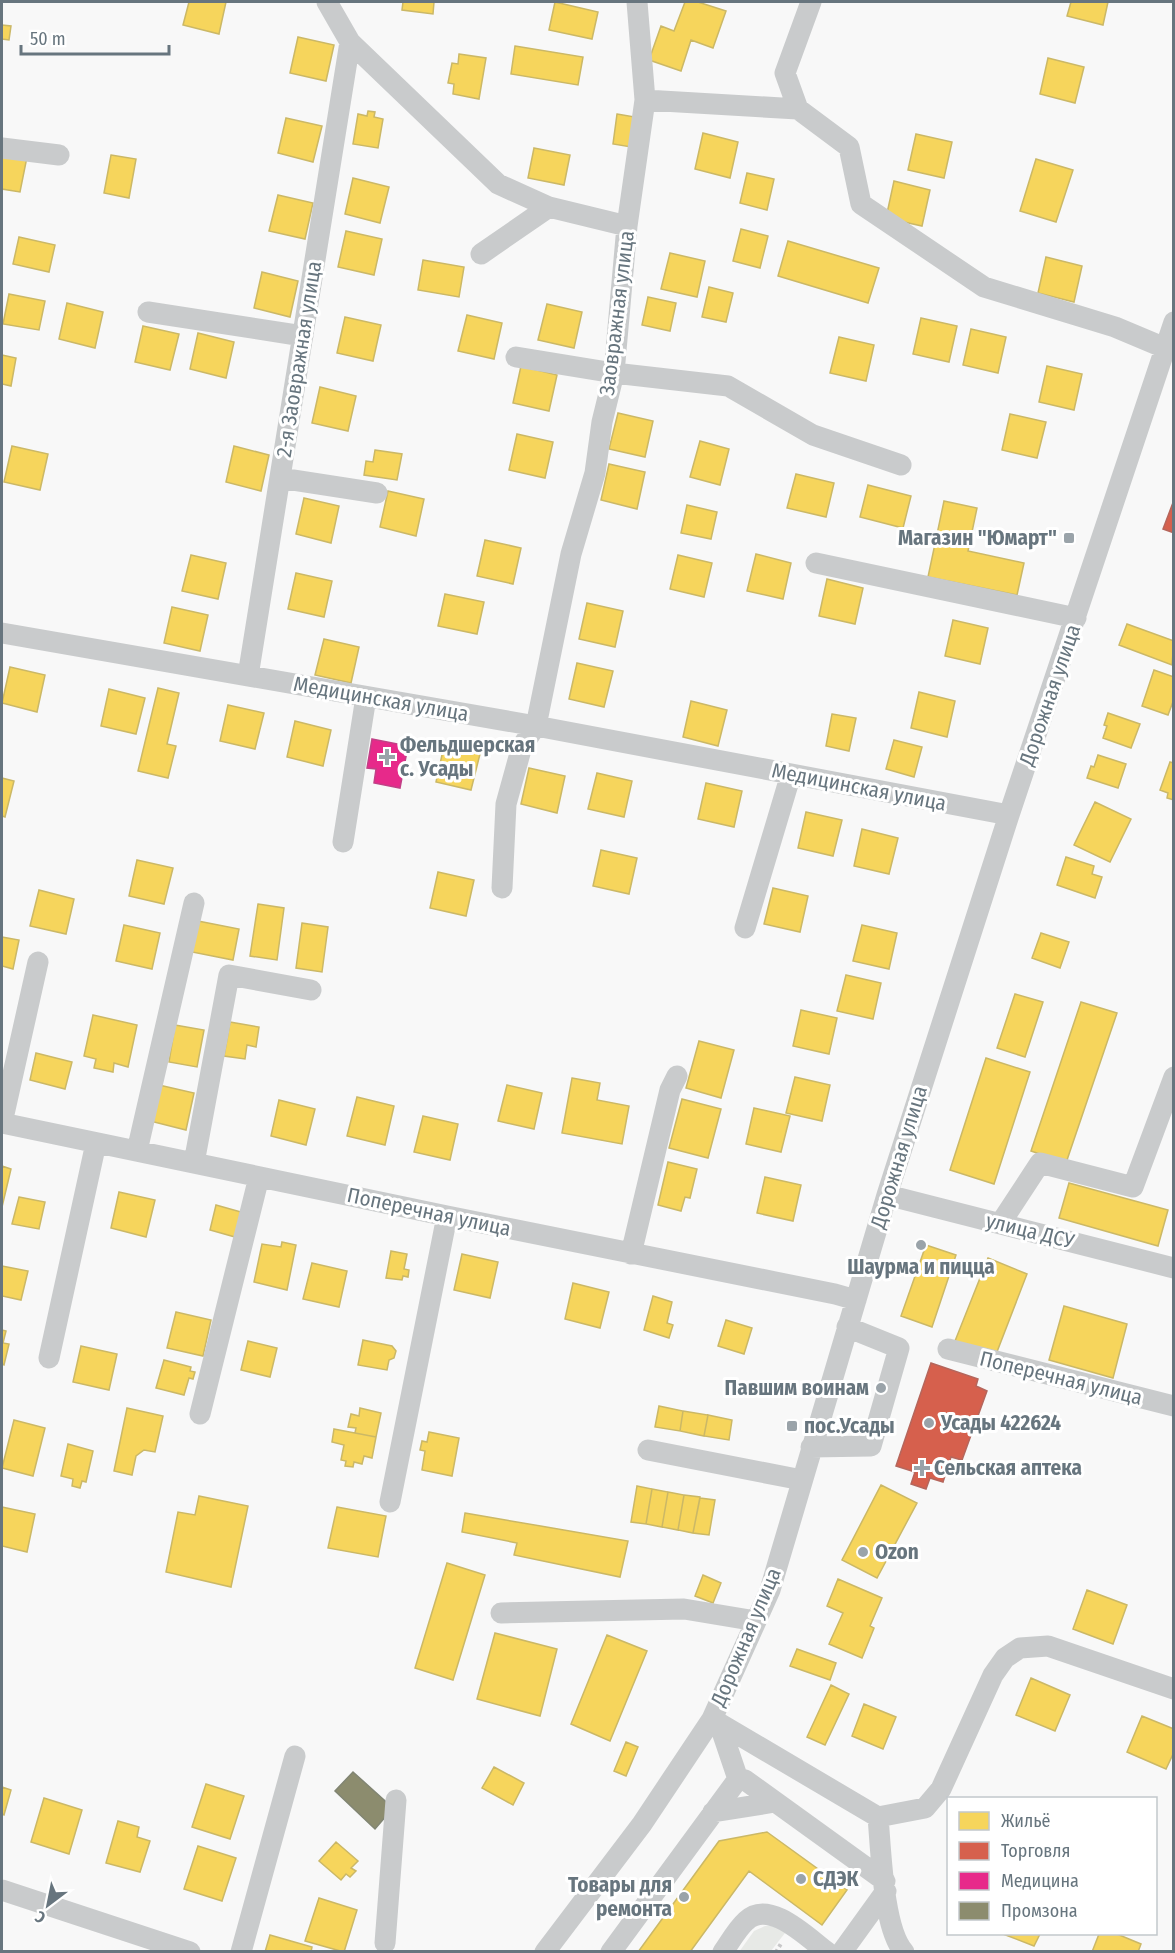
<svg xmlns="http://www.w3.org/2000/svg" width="1175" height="1953" viewBox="0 0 1175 1953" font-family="'Fira Sans Condensed',sans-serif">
  <rect width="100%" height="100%" fill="#f8f8f8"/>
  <path fill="#e7e9e6" d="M765 1926H775L785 1933 771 1951 739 1952 754 1931Z"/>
  <path fill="#f6d55c" stroke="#cbb866" stroke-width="1.5" d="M189 2H226L219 34 183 25Z
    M403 2H434L433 14 402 10Z
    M555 2 598 12 592 39 549 30Z
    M685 2H698L726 11 713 48 691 40 681 71 649 60 661 26 674 31Z
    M1071 2H1108L1103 25 1067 16Z
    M2 25 11 26 9 40 2 39Z
    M298 37 334 45 326 81 290 73Z
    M515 46 583 57 578 85 511 74Z
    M459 54 486 58 479 99 453 94 454 84 448 83 452 63 458 64Z
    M1048 58 1084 67 1075 103 1040 94Z
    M368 111 375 112 374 117 383 119 378 148 353 144 358 114 367 116Z
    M617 114 635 117 631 147 613 144Z
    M286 118 322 126 313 162 278 153Z
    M703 133 738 142 730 178 695 169Z
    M916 134 952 142 944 178 908 170Z
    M534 148 570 155 564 185 528 178Z
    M2 152 27 157 20 192 2 189Z
    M111 155 136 159 129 198 104 193Z
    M1036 159 1073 170 1056 222 1020 211Z
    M747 173 774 179 767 210 740 203Z
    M353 178 389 187 380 223 345 214Z
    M894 181 930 190 922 226 886 218Z
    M278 195 313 203 305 239 269 231Z
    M741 229 768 236 760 268 733 261Z
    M346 231 382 239 374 275 338 267Z
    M19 237 55 245 49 272 13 264Z
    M788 241 879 268 868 303 778 276Z
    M670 253 705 261 697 297 661 289Z
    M1046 257 1082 266 1074 302 1038 293Z
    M423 260 464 267 459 297 418 290Z
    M262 272 298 281 290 317 254 308Z
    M709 287 733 293 726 322 702 317Z
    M9 294 45 301 39 330 3 324Z
    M648 297 676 303 670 331 642 325Z
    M67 303 103 312 95 348 59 339Z
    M547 304 582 312 574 348 538 340Z
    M467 315 502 323 494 359 458 351Z
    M345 317 381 325 373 361 337 353Z
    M921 318 957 326 949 362 913 354Z
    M143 326 179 334 170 370 135 362Z
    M971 329 1006 337 998 373 963 365Z
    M198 333 234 342 226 378 190 369Z
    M839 337 874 345 866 381 830 373Z
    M2 355 16 358 11 386 2 384Z
    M521 366 557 375 549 411 513 403Z
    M1047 366 1082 374 1074 410 1039 402Z
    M320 387 356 396 348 431 312 423Z
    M618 413 653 421 645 457 609 449Z
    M1010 414 1046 422 1037 458 1002 450Z
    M517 434 553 442 545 478 509 470Z
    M700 441 729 449 720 485 690 477Z
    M12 446 48 454 40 490 4 482Z
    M234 446 269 455 261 491 226 482Z
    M375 450 402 454 397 480 364 475 366 461 373 462Z
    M609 464 645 472 637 509 601 500Z
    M796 474 834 483 826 517 787 508Z
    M868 485 911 496 903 528 860 517Z
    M388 491 424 499 416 536 380 527Z
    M304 498 339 506 331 543 296 534Z
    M944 501 977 508 968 551 1024 563 1017 595 928 577Z
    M687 505 717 512 711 539 681 533Z
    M485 540 521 548 513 584 477 576Z
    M756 554 791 563 783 599 747 591Z
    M191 555 226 563 218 599 182 591Z
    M678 555 712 563 704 597 670 589Z
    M296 573 332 581 324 617 288 609Z
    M827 579 863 588 855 624 819 616Z
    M445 594 484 602 477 634 438 626Z
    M587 603 623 611 615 647 579 639Z
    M172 607 208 615 200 651 164 643Z
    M953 620 988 628 980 664 945 656Z
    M1127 624 1174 641 1172 665 1119 645Z
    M324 639 359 647 351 683 315 675Z
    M577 663 613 671 604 707 569 699Z
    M10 667 45 675 37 712 2 703Z
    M1154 670 1174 677V699L1168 715 1142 706Z
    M158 688 179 693 167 744 176 746 168 778 138 771Z
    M109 689 145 698 136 734 101 726Z
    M919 692 955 701 947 737 911 728Z
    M691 701 727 710 718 746 683 737Z
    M228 705 264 713 255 749 220 741Z
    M1108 713 1140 724 1131 748 1103 738 1107 726 1104 725Z
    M832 714 856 718 849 751 826 746Z
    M295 721 331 730 323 766 287 757Z
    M894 740 922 747 914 777 886 769Z
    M444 746 480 754 471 790 436 782Z
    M1098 755 1126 764 1118 788 1087 778 1091 766 1094 767Z
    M1170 762 1174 763V800L1167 798 1168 793 1160 790Z
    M529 768 565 776 557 813 521 804Z
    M597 773 632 781 624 817 588 809Z
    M2 778 14 781 5 817 2 816Z
    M706 783 742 791 734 827 698 819Z
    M1095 802 1131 819 1110 862 1074 845Z
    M806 812 842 820 833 856 798 848Z
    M862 829 898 838 889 874 854 866Z
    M601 850 637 858 629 894 593 886Z
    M1066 857 1094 866 1092 874 1102 877 1095 898 1057 885Z
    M137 860 173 868 164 904 129 896Z
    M438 872 474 880 466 916 430 908Z
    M773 888 808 896 800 932 764 924Z
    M39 890 74 899 66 934 30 926Z
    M258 904 284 908 277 960 250 956Z
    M198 921 239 929 233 960 192 952Z
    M302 923 328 927 322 972 296 968Z
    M124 925 160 933 152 969 116 961Z
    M862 925 897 933 889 969 853 961Z
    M1041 933 1069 942 1060 968 1032 958Z
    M2 937 19 940 13 969 2 966Z
    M846 975 881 983 873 1019 837 1011Z
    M1015 994 1043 1002 1025 1057 997 1048Z
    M1081 1002 1117 1013 1066 1163 1031 1151Z
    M801 1010 837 1018 829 1054 793 1046Z
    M93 1015 137 1025 128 1067 114 1063 113 1072 94 1068 96 1059 84 1056Z
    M230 1022 259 1027 256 1047 247 1045 245 1059 224 1056Z
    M175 1025 204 1030 197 1067 169 1062Z
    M699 1041 734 1050 721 1098 686 1088Z
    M36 1053 72 1062 65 1089 30 1080Z
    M986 1058 1030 1072 994 1184 950 1170Z
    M795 1077 830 1085 822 1121 786 1113Z
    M572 1078 600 1083 597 1100 629 1106 622 1144 562 1133Z
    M159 1085 194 1093 186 1130 150 1121Z
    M507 1085 542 1093 534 1129 498 1121Z
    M357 1097 394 1106 385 1145 347 1136Z
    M682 1099 721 1109 708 1158 669 1148Z
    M279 1100 315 1109 306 1145 271 1136Z
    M754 1108 790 1116 781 1152 746 1144Z
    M423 1116 458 1124 450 1160 414 1152Z
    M668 1162 697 1169 690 1198 685 1197 681 1211 658 1205Z
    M2 1166 11 1169 2 1207Z
    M765 1177 801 1185 793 1221 757 1213Z
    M1069 1183 1168 1210 1158 1246 1059 1218Z
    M119 1192 155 1200 146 1237 111 1228Z
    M19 1197 45 1202 39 1229 12 1224Z
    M216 1205 241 1212 235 1237 210 1230Z
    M282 1242 296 1245 287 1290 254 1282 262 1244 281 1247Z
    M926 1245 956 1255 932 1327 901 1316Z
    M391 1251 407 1254 404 1269 409 1270 408 1277 403 1276 402 1280 386 1278Z
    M462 1254 498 1262 490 1298 454 1290Z
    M988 1258 1027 1274 995 1357 955 1341Z
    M312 1263 347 1271 339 1307 303 1299Z
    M2 1266 28 1271 21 1300 2 1296Z
    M573 1283 609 1292 600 1328 565 1319Z
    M653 1296 672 1302 667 1323 673 1325 669 1338 644 1330Z
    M1064 1306 1127 1324 1113 1378 1049 1360Z
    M176 1312 211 1320 203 1356 167 1348Z
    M726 1320 752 1328 744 1354 718 1346Z
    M2 1330 6 1331 3 1343 9 1344 4 1365 2 1364Z
    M363 1340 392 1346 396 1351 394 1358 389 1360 387 1370 358 1365Z
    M248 1341 277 1348 270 1377 241 1370Z
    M81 1346 117 1354 109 1390 73 1382Z
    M164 1360 191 1367 190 1371 195 1372 193 1379 189 1378 184 1395 156 1388Z
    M659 1406 683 1411 680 1431 655 1427Z
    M127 1408 163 1416 155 1452 144 1450 136 1456 132 1475 114 1471Z
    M360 1408 381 1413 376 1437 355 1433 356 1428 348 1427 351 1414 359 1416Z
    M683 1411 708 1415 704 1436 680 1431Z
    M708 1415 732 1420 729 1440 704 1436Z
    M14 1420 45 1428 33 1476 2 1468Z
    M334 1429 376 1437 372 1458 364 1456 362 1464 354 1462 353 1467 345 1466 346 1461 341 1460 344 1445 332 1442Z
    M429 1432 459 1438 452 1476 422 1470 425 1451 420 1450 422 1441 427 1442Z
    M68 1444 93 1451 86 1482 82 1481 80 1488 72 1486 73 1479 61 1476Z
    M881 1485 917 1503 877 1578 842 1560Z
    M637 1486 652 1489 646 1524 631 1522Z
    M652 1489 668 1492 662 1527 646 1524Z
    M668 1492 684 1495 678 1530 662 1527Z
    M684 1495 700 1497 693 1533 678 1530Z
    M199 1496 248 1506 231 1587 166 1572 178 1512 195 1515Z
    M700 1498 715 1500 709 1535 693 1533Z
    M2 1507 35 1514 27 1552 2 1546Z
    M337 1507 386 1516 378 1557 328 1548Z
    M465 1513 628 1541 620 1577 514 1555 517 1543 462 1532Z
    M447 1563 485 1575 453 1680 415 1668Z
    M703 1575 721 1583 713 1603 695 1596Z
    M838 1579 882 1598 870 1626 874 1628 862 1658 829 1644 843 1613 827 1606Z
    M1087 1590 1127 1605 1113 1644 1073 1629Z
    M495 1633 557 1649 540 1716 477 1699Z
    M607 1635 647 1651 610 1741 571 1724Z
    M797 1649 836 1663 830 1680 790 1666Z
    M1031 1678 1070 1695 1055 1731 1016 1715Z
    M831 1685 849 1694 825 1745 807 1737Z
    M864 1704 896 1717 883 1749 852 1736Z
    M1142 1716 1174 1729V1752L1166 1769 1127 1752Z
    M626 1742 638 1747 626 1776 614 1771Z
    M494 1767 524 1783 513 1805 482 1788Z
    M206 1784 244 1796 230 1839 192 1827Z
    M2 1787 11 1790 4 1815 2 1814Z
    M44 1798 82 1810 69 1854 31 1842Z
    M118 1821 139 1827 137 1837 150 1841 140 1872 106 1863Z
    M767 1832 847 1890 822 1925 749 1871 690 1952H638L719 1841Z
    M336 1842 358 1861 351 1868 356 1871 350 1877 346 1874 341 1880 319 1861Z
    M198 1846 236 1858 222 1901 184 1889Z
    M319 1898 357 1910 344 1952 305 1941Z
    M1003 1934H1040L1034 1946Z
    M1099 1934H1117L1141 1944 1138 1952H1092Z
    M270 1935 312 1947 311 1952H265Z"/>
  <path fill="#d6604d" stroke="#b5665c" stroke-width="1.5" d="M1174 500V533L1163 529Z
    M931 1363 978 1379 976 1386 987 1391 962 1460 951 1457 943 1482 930 1478 926 1489 911 1484 915 1472 896 1466Z"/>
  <path fill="#e7298a" stroke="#c14086" stroke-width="1.5" d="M372 739 408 746 400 788 374 783 376 769 367 768Z"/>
  <path fill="#8c8c6e" stroke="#818573" stroke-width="1.5" d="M353 1772 393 1808 375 1829 335 1791Z"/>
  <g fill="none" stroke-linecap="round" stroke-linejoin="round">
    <path stroke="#c8c8c9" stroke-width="4" stroke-dasharray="3 3" stroke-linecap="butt" d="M776 1952 782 1942"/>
    <path stroke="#c9cbcc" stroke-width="21" d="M327 2 350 42 498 184 549 207 627 226
      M645 100 798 109 849 147 861 204 984 287 1115 327 1165 348
      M798 109 785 73 811 2
      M2 148 59 155
      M481 254 549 207
      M148 312 303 336
      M516 357 614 373 728 386 813 435 901 465
      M280 478 377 493
      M816 563 1076 618
      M2 633 536 726 1009 815
      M248 676 350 42
      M343 842 366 697
      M502 888 506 804 522 746 536 726 571 554 595 473 602 422 614 373 627 226 645 100 637 2
      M745 928 791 774
      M2 1123 447 1216 835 1294 856 1300
      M2 1123 38 962
      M137 1151 194 903
      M194 1163 229 975 311 990
      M887 1195 1174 1268
      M1000 1224 1040 1163 1133 1187 1174 1077
      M631 1254 670 1090 677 1076
      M948 1349 1174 1406
      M49 1358 96 1143
      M200 1414 259 1177
      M811 1447 871 1446 899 1348 847 1327
      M648 1450 802 1480
      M390 1502 447 1216
      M501 1613 684 1609 756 1621
      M712 1719 878 1817C881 1850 883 1929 904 1952
      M719 1723 738 1779
      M713 1812 775 1802
      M878 1817 925 1808 941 1789 993 1675 1005 1658 1020 1648 1048 1646 1174 1689
      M2 1890 190 1952
      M385 1943 396 1800
      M241 1952 295 1756
      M545 1952 642 1824 712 1719 770 1590 887 1195 1009 815 1174 322
      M611 1952 738 1779 745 1780 885 1881
      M723 1952C730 1942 737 1929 746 1921 769 1898 808 1938 827 1952
      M842 1952 886 1891"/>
  </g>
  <g fill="#9aa3a9" stroke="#fff" stroke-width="2">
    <rect x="1063" y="532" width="12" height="12" rx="3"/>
    <path d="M384 748h6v6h6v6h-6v6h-6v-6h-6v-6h6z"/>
    <circle cx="921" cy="1245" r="6"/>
    <circle cx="881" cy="1388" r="6"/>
    <circle cx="929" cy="1423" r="6"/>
    <rect x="786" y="1420" width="12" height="12" rx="3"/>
    <path d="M919 1459h6v6h6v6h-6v6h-6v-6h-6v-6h6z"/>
    <circle cx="863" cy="1552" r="6"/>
    <circle cx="801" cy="1879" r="6"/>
    <circle cx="684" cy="1897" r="6"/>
  </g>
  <g text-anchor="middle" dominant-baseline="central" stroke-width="6" stroke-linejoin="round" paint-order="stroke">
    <g font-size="21" fill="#67757e" stroke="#fff">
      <text transform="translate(617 313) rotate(-83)">Заовражная улица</text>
      <text transform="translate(299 359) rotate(-81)">2-я Заовражная улица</text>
      <text transform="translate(1050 695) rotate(-71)">Дорожная улица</text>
      <text transform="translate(381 699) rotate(10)">Медицинская улица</text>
      <text transform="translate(859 787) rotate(11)">Медицинская улица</text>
      <text transform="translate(899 1157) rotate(-73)">Дорожная улица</text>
      <text transform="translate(429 1212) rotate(12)">Поперечная улица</text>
      <text transform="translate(1030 1231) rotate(14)">улица ДСУ</text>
      <text transform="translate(1061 1378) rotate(14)">Поперечная улица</text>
      <text transform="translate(746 1637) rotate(-67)">Дорожная улица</text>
    </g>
    <g font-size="21" font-weight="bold" fill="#67757e" stroke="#fff" text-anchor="start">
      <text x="1057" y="538" text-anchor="end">Магазин "Юмарт"</text>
      <text x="400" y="745">Фельдшерская<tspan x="400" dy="24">с. Усады</tspan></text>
      <text x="921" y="1267" text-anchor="middle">Шаурма и пицца</text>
      <text x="869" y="1388" text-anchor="end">Павшим воинам</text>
      <text x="941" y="1423">Усады 422624</text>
      <text x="804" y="1426">пос.Усады</text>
      <text x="934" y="1468">Сельская аптека</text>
      <text x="875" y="1552">Ozon</text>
      <text x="813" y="1879">СДЭК</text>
      <text x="672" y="1885" text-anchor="end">Товары для<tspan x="672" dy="24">ремонта</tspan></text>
    </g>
  </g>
  <rect width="1175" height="1953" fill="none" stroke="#67757e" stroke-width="6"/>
  <rect x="947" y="1797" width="210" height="138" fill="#ffffff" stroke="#c2c8cb" stroke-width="1.5"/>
  <rect x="959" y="1812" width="30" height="18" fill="#f6d55c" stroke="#c2c8cb" stroke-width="1.5"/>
  <text x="1001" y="1827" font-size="18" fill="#67757e">Жильё</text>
  <rect x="959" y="1842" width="30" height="18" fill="#d6604d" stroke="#c2c8cb" stroke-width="1.5"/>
  <text x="1001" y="1857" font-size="18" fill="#67757e">Торговля</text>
  <rect x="959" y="1872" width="30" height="18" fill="#e7298a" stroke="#c2c8cb" stroke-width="1.5"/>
  <text x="1001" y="1887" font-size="18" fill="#67757e">Медицина</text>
  <rect x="959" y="1902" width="30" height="18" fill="#8c8c6e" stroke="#c2c8cb" stroke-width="1.5"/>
  <text x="1001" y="1917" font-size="18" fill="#67757e">Промзона</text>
  <g transform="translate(48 1905) rotate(212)" stroke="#ffffff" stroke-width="4.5" paint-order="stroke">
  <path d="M0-4.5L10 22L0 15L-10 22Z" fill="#67757e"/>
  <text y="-9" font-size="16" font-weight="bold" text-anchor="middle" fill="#67757e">С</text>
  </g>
  <path d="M21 45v9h148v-9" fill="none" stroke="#67757e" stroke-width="3"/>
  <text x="30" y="45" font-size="18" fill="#67757e" stroke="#ffffff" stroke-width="4.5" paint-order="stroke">50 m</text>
</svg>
